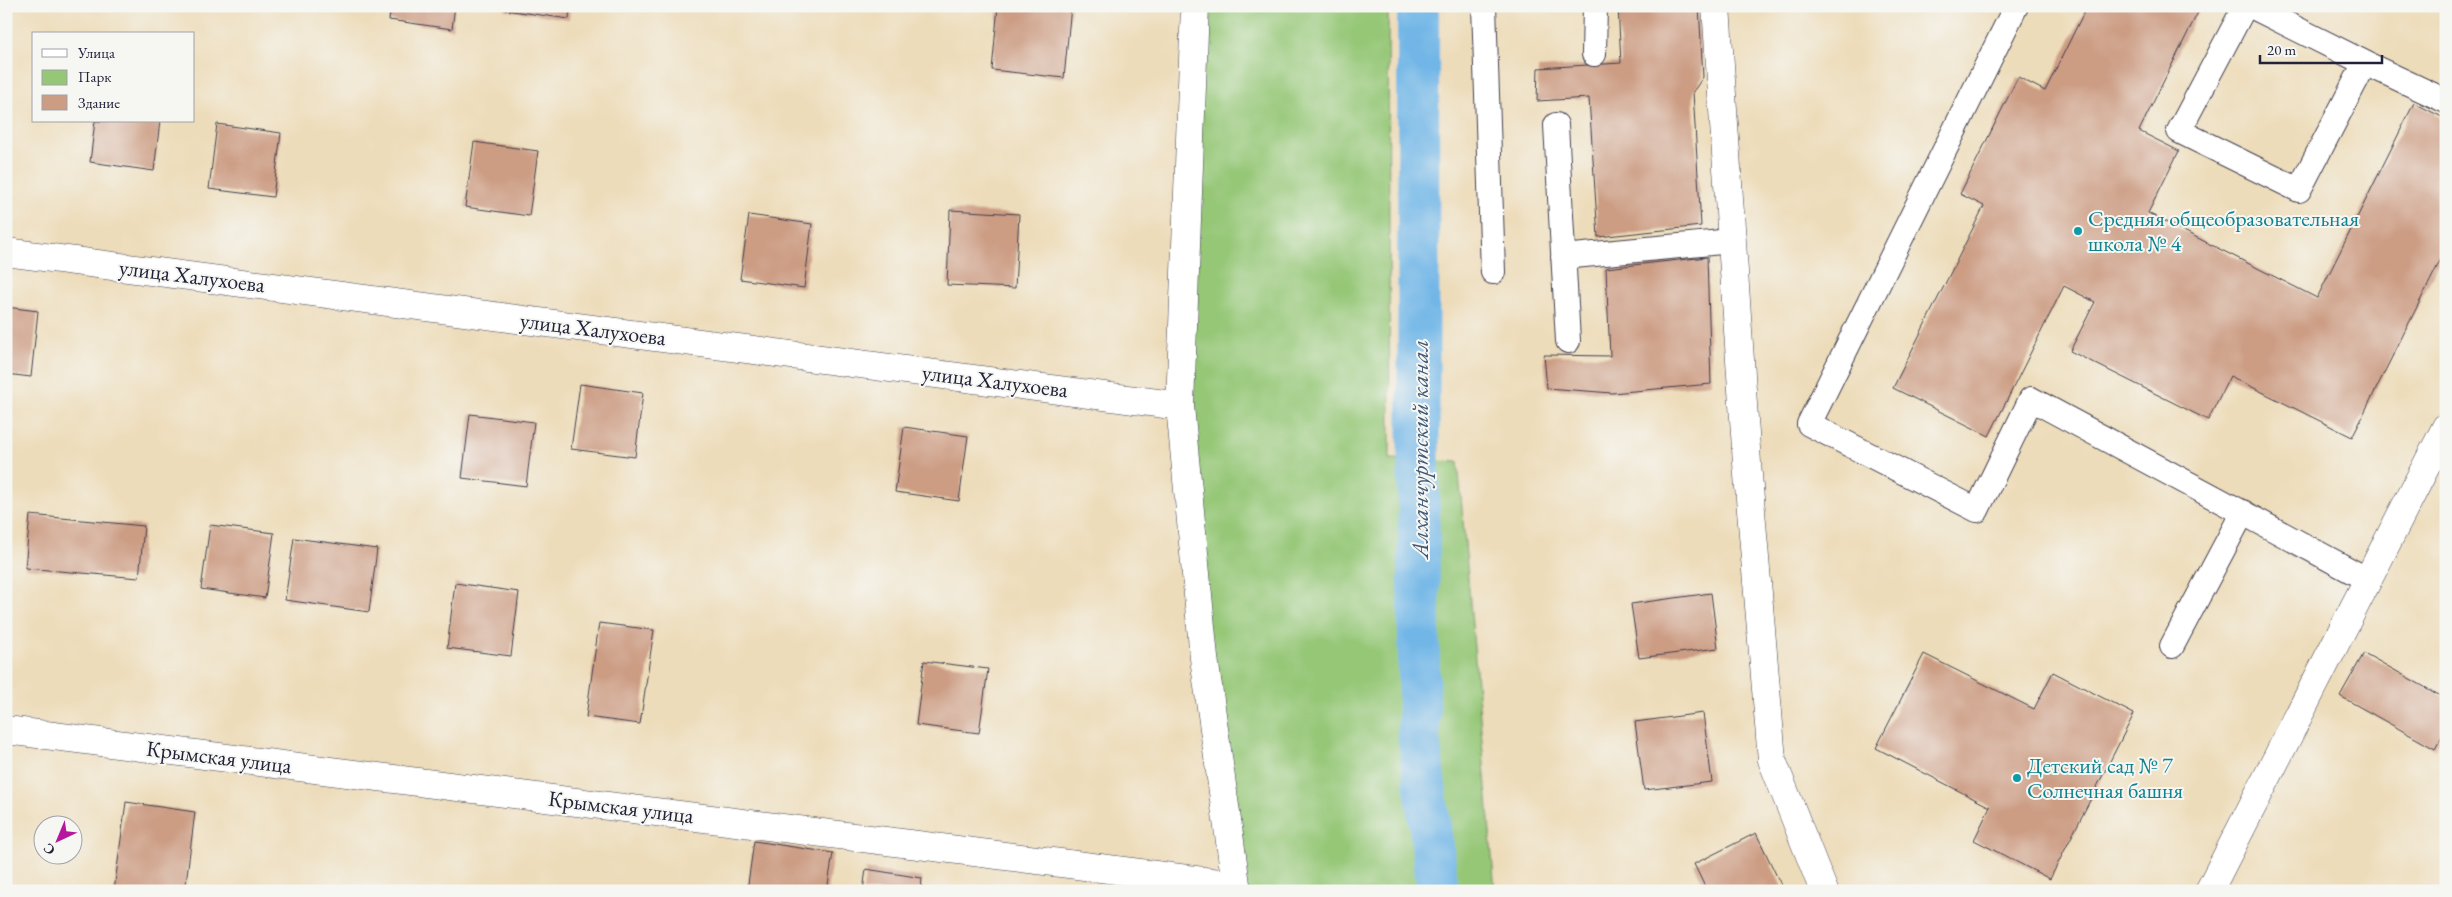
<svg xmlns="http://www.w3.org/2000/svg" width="2452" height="897" viewBox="0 0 2452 897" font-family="'EB Garamond',serif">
  <rect width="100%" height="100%" fill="#f6f6f2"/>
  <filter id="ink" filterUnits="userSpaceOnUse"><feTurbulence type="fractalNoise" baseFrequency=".02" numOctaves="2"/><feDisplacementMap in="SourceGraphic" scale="10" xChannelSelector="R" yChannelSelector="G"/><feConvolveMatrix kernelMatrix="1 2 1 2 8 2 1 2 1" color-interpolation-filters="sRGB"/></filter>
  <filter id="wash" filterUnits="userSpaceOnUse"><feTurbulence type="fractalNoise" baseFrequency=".0096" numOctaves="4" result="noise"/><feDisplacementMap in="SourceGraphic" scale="20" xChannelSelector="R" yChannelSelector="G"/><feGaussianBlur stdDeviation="1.12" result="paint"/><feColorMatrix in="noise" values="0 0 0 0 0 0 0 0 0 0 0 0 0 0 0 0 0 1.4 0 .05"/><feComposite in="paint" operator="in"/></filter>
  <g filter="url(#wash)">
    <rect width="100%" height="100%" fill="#eddcb9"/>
    <path fill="#95c777" stroke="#5c7459" d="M1195 6H1388L1390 459 1458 462 1495 891H1237L1180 406Z"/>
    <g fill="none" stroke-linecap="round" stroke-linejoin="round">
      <path stroke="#71b6e7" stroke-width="42" d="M1418 6 1419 739 1438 891"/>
    </g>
    <g id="blocks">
      <path fill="#cc9c83" d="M391 6H455L452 29 389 20Z
        M506 6H570L569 19 505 10Z
        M998 6H1071L1064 78 992 70Z
        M1618 6H1699L1703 77 1693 92 1701 226 1598 237 1589 98 1537 101 1538 68 1621 63Z
        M2087 6H2201L2139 131 2179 151 2148 213 2317 298 2414 103 2446 119V249L2352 437 2230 376 2208 420 2070 351 2095 302 2064 286 1989 436 1893 388 1984 206 1960 194 2018 77 2045 91Z
        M95 121H160L154 171 90 162Z
        M217 124 281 133 273 197 209 189Z
        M474 142 538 151 529 216 465 207Z
        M950 210 1019 214 1015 288 947 285Z
        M749 215 812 224 804 288 740 279Z
        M1707 257 1711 384 1612 393 1547 388 1544 355 1610 356 1606 268Z
        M6 307 38 311 31 377 6 374Z
        M580 384 643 393 635 457 571 449Z
        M470 414 534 422 526 486 462 478Z
        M904 427 968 436 959 501 895 492Z
        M30 515 144 526 139 578 25 568Z
        M210 525 274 533 265 598 201 589Z
        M294 538 377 549 369 612 285 600Z
        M455 583 519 592 511 656 447 648Z
        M1711 593 1718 648 1639 658 1631 604Z
        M599 623 654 630 640 724 586 717Z
        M2364 653 2446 699V729L2435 749 2340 696Z
        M1924 654 2034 709 2053 672 2134 714 2050 879 1974 840 1990 807 1876 748Z
        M924 661 988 669 979 733 916 725Z
        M1703 713 1712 782 1644 790 1635 722Z
        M126 802 195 812 185 891H114Z
        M1756 833 1784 891H1707L1694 864Z
        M754 841 833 853 827 891H747Z
        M866 869 922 878 921 891H863Z"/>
    </g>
  </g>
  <g filter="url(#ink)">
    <use href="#blocks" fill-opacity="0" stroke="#403e4e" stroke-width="1"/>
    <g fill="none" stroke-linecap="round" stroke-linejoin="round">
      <defs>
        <path id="service" d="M1484 6 1493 272
          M2016 6 1809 424 1977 510 2031 399 2368 580
          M2245 6 2179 131 2299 190 2365 63 2446 101
          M2251 6 2365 63
          M1594 54 1595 6
          M1556 125 1568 341
          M1563 257 1732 241
          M2172 646 2243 512"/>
        <path id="minor" d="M1195 6 1180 406 1204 658 1237 891
          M1716 6 1747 463 1772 760 1824 891
          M6 252 1180 406
          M6 730 1235 885
          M2209 891 2446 427"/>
      </defs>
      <use href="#service" stroke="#403e4e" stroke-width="26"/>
      <use href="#minor" stroke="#403e4e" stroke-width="29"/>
      <use href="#service" stroke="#fff" stroke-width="24"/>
      <use href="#minor" stroke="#fff" stroke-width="28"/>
    </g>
  </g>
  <g fill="#0f9aa8" stroke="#f6f6f2" stroke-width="2">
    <circle cx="2078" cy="231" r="5"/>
    <circle cx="2017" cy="778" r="5"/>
  </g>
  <g text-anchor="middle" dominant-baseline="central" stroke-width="4" stroke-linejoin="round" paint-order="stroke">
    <g font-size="22" fill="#0d838f" stroke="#f6f6f2" text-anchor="start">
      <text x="2088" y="218">Средняя общеобразовательная<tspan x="2088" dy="25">школа № 4</tspan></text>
      <text x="2027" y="765">Детский сад № 7<tspan x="2027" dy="25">Солнечная башня</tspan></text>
    </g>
    <g font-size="22" fill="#22223b" stroke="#f6f6f2">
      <text transform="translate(192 276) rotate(7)">улица Халухоева</text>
      <text transform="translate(593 329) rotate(7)">улица Халухоева</text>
      <text transform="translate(995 381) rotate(7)">улица Халухоева</text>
      <text transform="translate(219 757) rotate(7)">Крымская улица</text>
      <text transform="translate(621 807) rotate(7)">Крымская улица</text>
    </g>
    <g font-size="24" font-style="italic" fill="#3e5677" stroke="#f6f6f2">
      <text transform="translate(1419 449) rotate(-90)">Алханчуртский канал</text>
    </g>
  </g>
  <rect width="2452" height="897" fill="none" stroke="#f6f6f2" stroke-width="25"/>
  <rect x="32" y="32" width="162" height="90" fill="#f6f6f2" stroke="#a1a1a9"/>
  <rect x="42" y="49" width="25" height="8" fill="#ffffff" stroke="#a1a1a9"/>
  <text x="78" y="58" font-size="15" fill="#22223b">Улица</text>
  <rect x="42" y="70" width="25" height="15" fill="#95c777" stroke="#a1a1a9"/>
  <text x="78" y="82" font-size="15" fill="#22223b">Парк</text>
  <rect x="42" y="95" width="25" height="15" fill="#cc9c83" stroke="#a1a1a9"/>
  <text x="78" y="108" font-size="15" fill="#22223b">Здание</text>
  <g transform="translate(58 840) rotate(224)"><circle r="24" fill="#f6f6f2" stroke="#a1a1a9"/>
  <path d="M0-4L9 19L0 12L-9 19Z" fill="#b5179e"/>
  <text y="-8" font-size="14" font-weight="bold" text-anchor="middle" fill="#22223b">С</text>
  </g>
  <path d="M2260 55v8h122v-8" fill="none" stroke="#22223b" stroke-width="2.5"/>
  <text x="2267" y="55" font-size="15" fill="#22223b" stroke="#f6f6f2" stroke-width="4" paint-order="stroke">20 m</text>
</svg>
